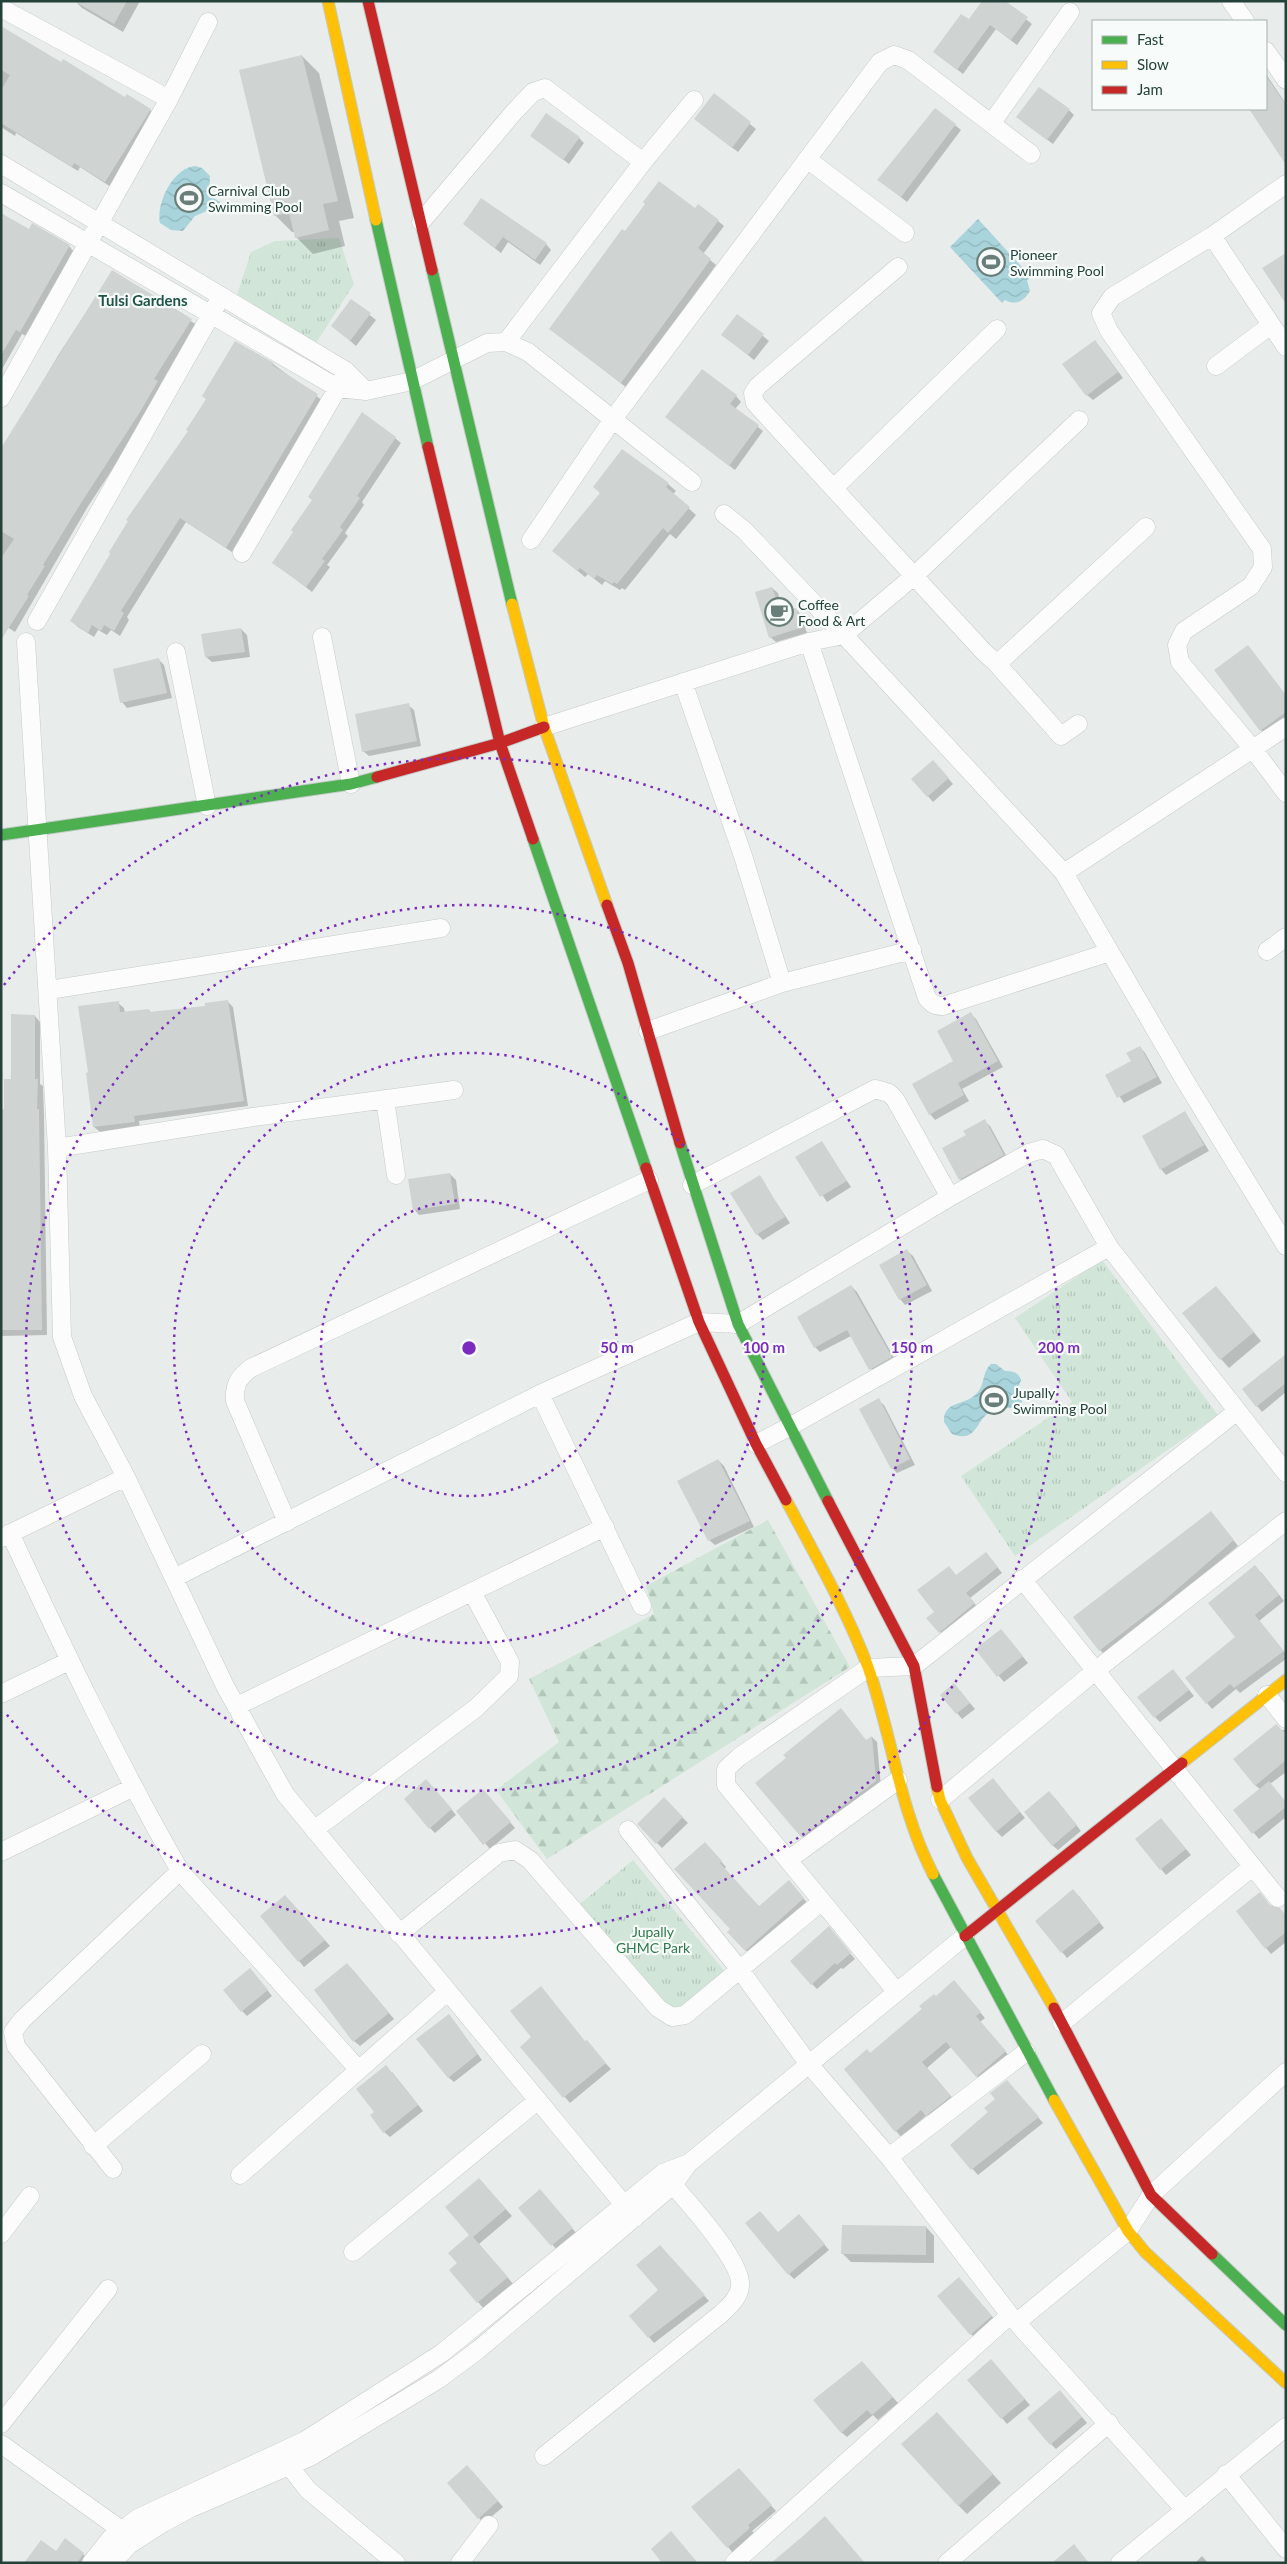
<svg xmlns="http://www.w3.org/2000/svg" width="1287" height="2564" viewBox="0 0 1287 2564" font-family="Lato,sans-serif">
  <defs>
    <pattern id="grass-tufts" width="24" height="20" patternUnits="userSpaceOnUse" patternTransform="scale(1.25)"><rect width="24" height="20" fill="#d1e6d8"/><path d="M3 7l-1-3M5 7V3M7 7l1-3M15 17l-1-3M17 17v-4M19 17l1-3" fill="none" stroke="#b3c6ba"/></pattern>
    <pattern id="forest-firs" width="22" height="20" patternUnits="userSpaceOnUse" patternTransform="scale(1.25)"><rect width="22" height="20" fill="#d1e6d8"/><path d="M5 1l3.5 6h-7zM16 11l3.5 6h-7z" fill="#b3c6ba"/></pattern>
    <pattern id="water-waves" width="16" height="10" patternUnits="userSpaceOnUse" patternTransform="scale(1.25)"><rect width="16" height="10" fill="#a9d4db"/><path d="M0 5q4-4 8 0t8 0" fill="none" stroke="#91b7bd"/></pattern>
  </defs>
  <rect width="100%" height="100%" fill="#e8edeb"/>
  <path fill="url(#grass-tufts)" d="M339 238 354 284 316 343 236 298 251 252 275 241Z
    M1102 1260 1218 1415 1015 1556 961 1476 1072 1402 1015 1318Z
    M633 1860 726 1973 673 2017 580 1904Z"/>
  <path fill="url(#forest-firs)" d="M768 1520 850 1667 547 1859 496 1790 559 1742 529 1679 654 1614 646 1586Z"/>
  <path fill="url(#water-waves)" d="M195 166 202 168 210 176 209 195 220 202 221 205 195 216 183 231 171 230 160 223C156 203 173 168 195 166Z
    M978 219 1031 277 1027 280 1030 291C1024 301 1016 306 1005 300L1002 303 950 247Z
    M991 1364H996L1005 1371C1013 1371 1018 1372 1021 1380L1018 1388 1022 1396V1402C1014 1411 1002 1406 992 1411 975 1419 978 1444 952 1434L944 1422C943 1401 963 1406 975 1395 986 1386 981 1373 991 1364Z"/>
  <path fill="#0003" d="M75 1H140L123 32 82 8Z
    M1003 1 1032 24 1017 45 996 29 963 74 934 52 969 21Z
    M1 28 125 99 150 110 156 115 111 187 80 167 78 171 16 133 15 136 1 127Z
    M302 56 319 73 354 218 339 221 345 246 313 254 296 237 295 232H292L275 215Z
    M1266 74 1286 104V162L1250 109H1266Z
    M714 95 756 129 738 152 701 124Z
    M1069 110 1074 115 1053 144 1023 122Z
    M955 125 961 130 907 202 879 180Z
    M532 136 579 138 584 143 569 164Z
    M696 210 718 221 724 226 703 254 716 265 627 388 551 329 625 233Z
    M1 214 29 231 69 246 74 252 26 336 22 334 1 371Z
    M470 229 546 244 551 250 540 265 508 242 501 253Z
    M113 271 197 325 160 385 162 388 146 418 87 508 15 632 1 623V452L59 354Z
    M352 301 376 320 356 346 333 326Z
    M738 316 769 341 754 360 723 335Z
    M1100 347 1123 378 1093 400 1087 395Z
    M273 364 323 401 232 552 186 522 127 617 129 620 120 636 111 630 107 635 98 630 94 637 78 627 72 621 190 432 207 400 203 396Z
    M736 396 741 402 735 409 763 431 735 470 672 422Z
    M395 438 401 443 362 502 364 505 345 533 348 536 327 565 330 567 312 592 273 562 295 532Z
    M622 451 668 484 676 491 673 494 696 515 676 539 670 534 625 590 622 588 620 590 605 581 602 585 588 574 585 577 554 551 601 493Z
    M772 588 778 593 781 604 784 603 791 611 796 609 801 615 807 633 776 642 770 637Z
    M241 629 247 635 250 657 212 662 206 657Z
    M1248 647 1286 697V726L1269 738 1261 730Z
    M158 659 164 665 172 698 127 708 122 702Z
    M408 705 414 710 421 746 369 756 363 751Z
    M938 767 953 784 933 802 913 779Z
    M228 1002 233 1007 248 1106 139 1121 140 1127 100 1132 94 1127 90 1073 118 1003 124 1008 125 1013 149 1010 151 1013 207 1007Z
    M971 1014 976 1019 1003 1067 962 1089 969 1101 935 1120 930 1114 955 1062Z
    M35 1016 40 1022V1084L43 1086 44 1116 47 1335 1 1336V1185H4L5 1111Z
    M1140 1047 1145 1053 1162 1083 1124 1103 1106 1076 1132 1062Z
    M1185 1112 1209 1151 1166 1175 1161 1169Z
    M984 1121 990 1126 1009 1161 966 1184 960 1179 967 1136Z
    M821 1142 851 1187 827 1202 797 1157Z
    M450 1174 456 1180 460 1209 419 1215 414 1209Z
    M759 1177 790 1223 763 1240 757 1234Z
    M907 1251 913 1256 932 1291 905 1305 900 1299Z
    M851 1286 857 1292 897 1363 875 1375 851 1336 820 1352 815 1347Z
    M1224 1296 1261 1341 1229 1368 1221 1359Z
    M1286 1355V1392L1262 1412 1257 1406Z
    M878 1400 884 1405 915 1465 897 1473 892 1468Z
    M718 1460 724 1466 754 1527 715 1545 709 1540Z
    M1216 1518 1238 1546 1105 1655 1100 1650Z
    M991 1559 1002 1573 970 1598 979 1609 945 1637 940 1632 936 1612 957 1577Z
    M1261 1572 1284 1601 1259 1621 1286 1654V1659L1240 1693 1236 1689 1212 1709 1207 1703 1237 1637Z
    M1006 1636 1028 1663 1004 1682 976 1649Z
    M1178 1676 1194 1696 1160 1722 1155 1717Z
    M959 1690 975 1709 962 1719 942 1695Z
    M1282 1730H1286V1772L1270 1784 1286 1803V1817L1259 1839 1235 1811 1261 1790 1255 1785Z
    M872 1737 877 1742 881 1787 807 1842 757 1783 867 1742Z
    M998 1785 1025 1818 1002 1837 996 1831Z
    M432 1786 456 1815 435 1833 430 1828Z
    M488 1796 515 1828 490 1849 458 1812Z
    M1055 1798 1081 1831 1058 1850 1052 1845Z
    M664 1799 688 1823 662 1848 638 1824Z
    M1166 1825 1191 1855 1166 1875 1161 1869Z
    M710 1849 726 1867 724 1869 759 1907 794 1887 809 1905 751 1956 729 1932 732 1929Z
    M1079 1896 1104 1928 1067 1958 1062 1952Z
    M291 1902 330 1946 304 1967 262 1916Z
    M1271 1907 1286 1915V1942L1271 1954 1266 1948Z
    M834 1934 855 1959 843 1969 841 1968 817 1989 812 1984Z
    M353 1970 394 2019 360 2046 354 2041Z
    M255 1975 272 1996 247 2016 242 2011Z
    M959 1988 985 2018 980 2022 1010 2057 982 2082 951 2047 927 2068 956 2102 932 2120 927 2115 901 2137 845 2070 870 2054 936 1997Z
    M454 2021 482 2060 454 2082 448 2077Z
    M533 2038 585 2042 611 2069 570 2103 521 2047Z
    M392 2072 423 2111 390 2137 384 2132 376 2112Z
    M1012 2087 1043 2123 978 2175 951 2145 989 2112Z
    M479 2179 512 2216 479 2244 514 2285 484 2309 451 2270 459 2263 470 2235Z
    M545 2196 577 2234 558 2251 520 2208Z
    M804 2221 829 2250 794 2279 789 2274 778 2234Z
    M926 2227 934 2236V2263L851 2262 843 2254Z
    M665 2252 709 2301 654 2343 631 2316 660 2291Z
    M964 2284 997 2322 976 2339 971 2334Z
    M862 2362 898 2403 878 2420 873 2415 847 2437 841 2432Z
    M996 2366 1030 2405 1007 2424 969 2380Z
    M1065 2397 1087 2423 1056 2449 1051 2444Z
    M945 2422 1001 2483 967 2514 958 2505Z
    M473 2472 503 2507 484 2523 479 2518Z
    M744 2475 776 2511 752 2531 755 2534 733 2553 728 2547Z
    M56 2552 82 2553 87 2558 84 2563H29Z
    M1202 2556 1208 2563H1195Z"/>
  <path fill="#cfd4d2" d="M74 1H127L114 24Z
    M982 1H1005L1028 17 1011 40 990 25 957 70 933 52 961 14 969 19Z
    M1 26 61 62 63 59 125 97 127 94 151 109 105 182 74 163 72 167 1 123V90L10 75 1 70Z
    M302 55 338 201 323 204 329 230 295 238 289 213 274 216 239 70Z
    M1266 76 1286 105V165L1249 109H1266Z
    M1039 87 1070 109 1047 140 1016 117Z
    M714 93 751 122 732 148 694 119Z
    M935 108 956 124 901 197 877 180Z
    M546 113 580 137 563 160 530 136Z
    M659 181 695 208 698 204 719 220 698 248 711 259 621 383 549 329 622 229 625 231 645 204 643 202Z
    M481 198 547 243 535 260 503 237 495 248 463 224Z
    M1 213 29 229 32 223 70 245 20 332 16 330 1 355Z
    M1286 253V304L1262 268Z
    M112 270 192 319 154 379 158 381 140 412 81 503 43 565 45 566 27 595 29 596 1 640V558L14 539 1 531V448Z
    M351 299 371 313 350 341 331 326Z
    M737 314 764 334 748 355 721 335Z
    M1095 340 1118 372 1086 396 1062 364Z
    M235 341 274 363 272 365 318 394 226 548 180 518 121 611 124 613 114 631 104 625 101 631 92 625 88 633 70 621 110 554 109 552 128 521 126 520 188 431 186 430 206 399 202 396Z
    M702 369 737 395 730 404 759 425 729 466 665 417Z
    M362 412 396 437 357 496 360 498 340 527 343 530 322 559 325 561 306 587 272 563 293 532 291 530 312 500 308 497Z
    M622 449 669 483 666 487 690 507 668 533 663 528 617 584 614 582 612 584 597 575 594 579 580 568 577 571 552 551 600 493 593 487Z
    M772 587 778 603 785 601 788 610 796 608 803 627 769 638 755 592Z
    M241 628 245 652 205 657 201 634Z
    M1248 645 1286 695V712L1260 731 1214 670Z
    M159 658 167 693 120 703 113 669Z
    M409 703 417 741 362 752 355 714Z
    M933 760 949 778 927 797 911 779Z
    M228 1000 244 1101 134 1116 135 1122 93 1127 86 1073 88 1072 78 1006 119 1001 120 1012 149 1009V1012L205 1006V1003Z
    M971 1012 998 1061 958 1083 964 1095 929 1115 912 1084 953 1061 937 1031Z
    M11 1014 35 1015V1079H38L37 1109H39L42 1330H1L2 1109H4V1079H11Z
    M1140 1046 1157 1077 1117 1098 1105 1075 1131 1061 1126 1053Z
    M1185 1111 1204 1145 1160 1170 1142 1136Z
    M985 1119 1004 1155 959 1180 942 1148 966 1135 963 1131Z
    M822 1141 847 1181 820 1197 795 1157Z
    M450 1173 455 1204 413 1210 408 1179Z
    M760 1175 785 1217 756 1235 730 1193Z
    M907 1249 927 1285 899 1300 879 1265Z
    M851 1285 892 1357 869 1370 847 1330 814 1348 797 1317Z
    M1216 1286 1254 1332 1220 1360 1182 1313Z
    M1286 1354V1383L1256 1407 1242 1389Z
    M879 1398 910 1459 891 1469 859 1409Z
    M718 1459 750 1521 708 1541 677 1481Z
    M1211 1511 1234 1540 1160 1604 1099 1651 1073 1617Z
    M986 1552 998 1567 966 1593 975 1603 939 1633 926 1618 934 1612 917 1590 949 1566 956 1575Z
    M1255 1565 1279 1595 1255 1615 1284 1651 1234 1688 1230 1684 1206 1704 1185 1678 1235 1637 1208 1603Z
    M1001 1629 1023 1656 997 1677 975 1649Z
    M1173 1669 1189 1690 1154 1718 1137 1697Z
    M954 1683 970 1703 956 1714 940 1695Z
    M841 1708 866 1740 872 1736 876 1781 801 1837 755 1783 786 1758 783 1755Z
    M1276 1724 1286 1734V1760L1255 1786 1233 1759Z
    M993 1778 1020 1812 996 1832 968 1798Z
    M426 1779 452 1809 429 1829 404 1799Z
    M1269 1781 1286 1802V1807L1252 1834 1233 1810Z
    M483 1789 511 1822 483 1845 456 1811Z
    M1049 1791 1077 1825 1052 1846 1024 1812Z
    M664 1797 683 1817 656 1844 637 1824Z
    M1161 1818 1186 1849 1160 1870 1135 1839Z
    M705 1842 722 1861 720 1863 759 1906 789 1880 804 1898 745 1951 727 1932 730 1929 674 1869Z
    M1073 1889 1100 1922 1061 1953 1035 1921Z
    M1260 1892 1270 1905 1280 1908 1286 1915V1932L1265 1949 1236 1911Z
    M285 1895 325 1940 298 1962 260 1916Z
    M829 1926 851 1953 837 1965 835 1963 811 1985 790 1961Z
    M347 1963 389 2013 353 2042 314 1990Z
    M250 1968 268 1990 241 2012 223 1990Z
    M954 1980 981 2012 976 2016 1006 2051 976 2077 946 2042 922 2062 951 2096 926 2116 921 2110 895 2132 844 2069 867 2049 870 2053 922 2009 919 2006 934 1994 936 1996Z
    M541 1986 585 2041 587 2040 606 2063 563 2098 520 2047 531 2037 510 2011Z
    M449 2014 478 2054 448 2078 416 2039Z
    M386 2065 418 2105 383 2133 370 2115 374 2112 356 2089Z
    M1007 2080 1039 2117 971 2170 950 2145 988 2112 984 2108 995 2099 990 2093Z
    M479 2178 506 2209 473 2237 508 2277 477 2303 449 2270 457 2263 448 2253 469 2235 445 2207Z
    M540 2189 573 2228 551 2246 518 2208Z
    M760 2211 778 2232 799 2214 825 2244 788 2275 745 2223Z
    M842 2225 926 2226V2255L841 2254Z
    M660 2245 705 2295 648 2338 629 2316 658 2290 636 2265Z
    M959 2277 992 2316 970 2335 937 2296Z
    M991 2359 1025 2399 1001 2419 967 2380Z
    M862 2361 893 2397 872 2415 867 2410 841 2433 813 2400Z
    M1060 2390 1082 2417 1050 2445 1027 2418Z
    M937 2412 993 2474 958 2506 901 2444Z
    M467 2465 498 2501 478 2519 447 2483Z
    M739 2468 772 2505 748 2525 750 2528 727 2548 691 2507Z
    M825 2516 865 2563H771L803 2536Z
    M671 2531 698 2563H662L651 2549Z
    M65 2538 84 2553 77 2563H24L41 2540 56 2551Z
    M1074 2544 1089 2563H1052Z"/>
  <g fill="none" stroke-linecap="round" stroke-linejoin="round">
    <defs>
      <path id="street" d="M1231 1 1245 21
        M1 8 169 99
        M1266 51 1286 80
        M991 124 1070 12
        M807 159 905 233
        M1 164 346 371 366 391
        M1286 184 1212 236 1112 297 1101 313 1109 331 1262 549 1263 567 1251 586 1184 631 1177 645 1180 662 1253 749 1286 793
        M1 193 338 388 366 391 412 381 487 343 506 342 528 352 692 482
        M421 222 514 112 533 92 545 88 643 162
        M1212 236 1286 347
        M898 267 758 386 753 393 755 403 983 651 997 664 1146 527
        M506 342 643 162 694 100
        M1216 366 1271 325
        M1 398 169 99 208 22
        M834 488 997 329
        M724 514 744 530 844 635 915 575 1079 420
        M531 540 613 419 880 62 894 55 908 60 1031 154
        M242 553 343 379
        M37 621 217 304
        M322 637 351 784
        M26 642 57 1148 62 1337 83 1396 126 1477 225 1686 285 1794 635 2218
        M809 642 927 998C932 1004 935 1006 943 1006L1110 952
        M176 652 207 806
        M997 664 1061 736 1078 724
        M683 682 743 856 782 983
        M544 727 809 642 844 635 1064 873 1184 1079 1286 1246
        M1064 873 1286 727
        M1267 951 1286 937
        M49 990 441 928
        M648 1031 782 983 912 950
        M385 1099 396 1175
        M57 1148 253 1117 454 1090
        M692 1185 875 1089 889 1093 895 1099 950 1197
        M540 1394 642 1606
        M756 1444 789 1427 1109 1247
        M287 1522 235 1401C234 1385 238 1378 251 1368L649 1180
        M10 1533C63 1648 117 1761 180 1871
        M1 1538 126 1477
        M174 1578 540 1394 699 1322 738 1324 950 1197 1029 1153 1043 1149 1056 1155 1109 1247 1286 1473
        M1022 1579 1278 1898
        M1 1694 69 1661
        M1267 1695 1286 1719
        M237 1706 605 1527
        M940 1800 1095 1671 1286 1521
        M314 1830 476 1708 509 1676 510 1662 472 1592
        M628 1830 740 1970 808 2063 889 2157 1010 2315 1185 2510
        M1 1852 132 1788
        M788 1860 898 1780
        M399 1934 499 1853 515 1850 530 1860 658 2008 672 2017 685 2015 821 1902
        M896 1991 726 1785V1769L739 1757 868 1668 914 1666 1236 1412
        M1062 2023 1252 1867
        M93 2146 202 2054
        M889 2157 1026 2052
        M113 2169 16 2046 13 2032 22 2020 180 1871 358 2069
        M240 2175 447 1992
        M1 2234 30 2196
        M353 2252 537 2101
        M1017 2322 1128 2231 1151 2195 1286 2072
        M1 2424 108 2289
        M1 2444 120 2529 125 2538
        M544 2456 721 2314C729 2306 739 2298 740 2286 743 2261 684 2198 666 2177
        M283 2458 308 2490 396 2563
        M1226 2474 1286 2549
        M91 2563 110 2539 138 2518 304 2441 442 2353 663 2173 689 2163
        M112 2563 129 2545 163 2523 191 2508 310 2457 439 2379 478 2350 673 2185 689 2163 965 1936
        M460 2563 489 2525
        M734 2563 1010 2315
        M947 2563 1109 2423
        M1120 2563 1286 2427"/>
      <path id="fast" d="M376 220 428 447
        M432 270 512 604
        M1 835 351 784 377 777
        M533 839 646 1168
        M680 1143 738 1324 828 1501
        M933 1874 1054 2100
        M1212 2254 1286 2325"/>
      <path id="slow" d="M328 1 376 220
        M512 604 544 727 607 905
        M786 1500C815 1555 846 1609 868 1667 892 1735 899 1809 933 1874
        M1182 1763 1286 1680
        M937 1787 940 1800 967 1858 1054 2008
        M1054 2100 1128 2231 1145 2252 1286 2383"/>
      <path id="jam" d="M368 1 432 270
        M428 447 500 743 533 839
        M377 777 500 743 544 727
        M607 905 628 963 680 1143
        M646 1168 699 1322 756 1444 786 1500
        M828 1501 914 1666 937 1787
        M965 1936 1182 1763
        M1054 2008 1151 2195 1212 2254"/>
    </defs>
    <use href="#street" stroke="#c5cac8" stroke-width="19"/>
    <use href="#fast" stroke="#c3cbc8" stroke-width="13"/>
    <use href="#slow" stroke="#c3cbc8" stroke-width="13"/>
    <use href="#jam" stroke="#c3cbc8" stroke-width="13"/>
    <use href="#street" stroke="#fcfcfc" stroke-width="18"/>
    <use href="#fast" stroke="#4caf50" stroke-width="11"/>
    <use href="#slow" stroke="#ffc107" stroke-width="11"/>
    <use href="#jam" stroke="#c62828" stroke-width="11"/>
  </g>
  <g fill="none" stroke="#7b2cbf" stroke-width="2.5" stroke-dasharray="2.5 5">
    <circle cx="469" cy="1348" r="148"/>
    <circle cx="469" cy="1348" r="295"/>
    <circle cx="469" cy="1348" r="443"/>
    <path d="M4 985A590 590 0 1 1 4 1711"/>
  </g>
  <defs>
    <symbol id="stadium-ring" viewBox="-11 -11 22 22"><circle r="9.5" fill="#f7fbf9" stroke="#697e78" stroke-width="1.5"/><path d="M0-5a6.5 5 0 1 0 0 10a6.5 5 0 1 0 0-10ZM-3.5-1.8h7v3.6h-7Z" fill="#697e78"/></symbol>
    <symbol id="cafe-ring" viewBox="-11 -11 22 22"><circle r="9.5" fill="#f7fbf9" stroke="#697e78" stroke-width="1.5"/><path d="M-5.5-4.5H6V0H3Q3 3.5 0 3.5H-2.5Q-5.5 3.5-5.5 0ZM3-3.2v2h1.7v-2ZM-6 4.5H4V6H-6Z" fill="#697e78"/></symbol>
  </defs>
  <g fill-rule="evenodd">
    <use href="#stadium-ring" x="173" y="182" width="32" height="32"/>
    <use href="#stadium-ring" x="975" y="246" width="32" height="32"/>
    <use href="#cafe-ring" x="763" y="596" width="32" height="32"/>
    <use href="#stadium-ring" x="978" y="1384" width="32" height="32"/>
  </g>
  <g text-anchor="middle" dominant-baseline="central" stroke-width="4.5" stroke-linejoin="round" paint-order="stroke">
    <g font-size="14" fill="#24423a" stroke="#f7fbf9" text-anchor="start">
      <text x="208" y="190">Carnival Club<tspan x="208" dy="16">Swimming Pool</tspan></text>
      <text x="1010" y="254">Pioneer<tspan x="1010" dy="16">Swimming Pool</tspan></text>
      <text x="798" y="604">Coffee<tspan x="798" dy="16">Food &amp; Art</tspan></text>
      <text x="1013" y="1392">Jupally<tspan x="1013" dy="16">Swimming Pool</tspan></text>
    </g>
    <g font-size="14" fill="#2d7a4b" stroke="#f7fbf9">
      <text x="653" y="1931">Jupally<tspan x="653" dy="16">GHMC Park</tspan></text>
    </g>
    <g font-size="15" font-weight="bold" fill="#1f5548" stroke="#f7fbf9">
      <text x="143" y="300">Tulsi Gardens</text>
    </g>
  </g>
  <circle cx="469" cy="1348" r="8" fill="#7b2cbf" stroke="#f7fbf9" stroke-width="2.5"/>
  <g font-size="15" text-anchor="middle" font-weight="bold" fill="#7b2cbf" stroke="#f7fbf9" stroke-width="4.5" stroke-linejoin="round" paint-order="stroke">
    <text x="617" y="1353">50 m</text>
    <text x="764" y="1353">100 m</text>
    <text x="912" y="1353">150 m</text>
    <text x="1059" y="1353">200 m</text>
  </g>
  <rect width="1287" height="2564" fill="none" stroke="#24423a" stroke-width="5"/>
  <rect x="1092" y="20" width="175" height="90" fill="#f7fbf9" stroke="#a3b1ad"/>
  <rect x="1102" y="36" width="25" height="8" fill="#4caf50" stroke="#a3b1ad"/>
  <text x="1137" y="45" font-size="15" fill="#24423a">Fast</text>
  <rect x="1102" y="61" width="25" height="8" fill="#ffc107" stroke="#a3b1ad"/>
  <text x="1137" y="70" font-size="15" fill="#24423a">Slow</text>
  <rect x="1102" y="86" width="25" height="8" fill="#c62828" stroke="#a3b1ad"/>
  <text x="1137" y="95" font-size="15" fill="#24423a">Jam</text>
</svg>
